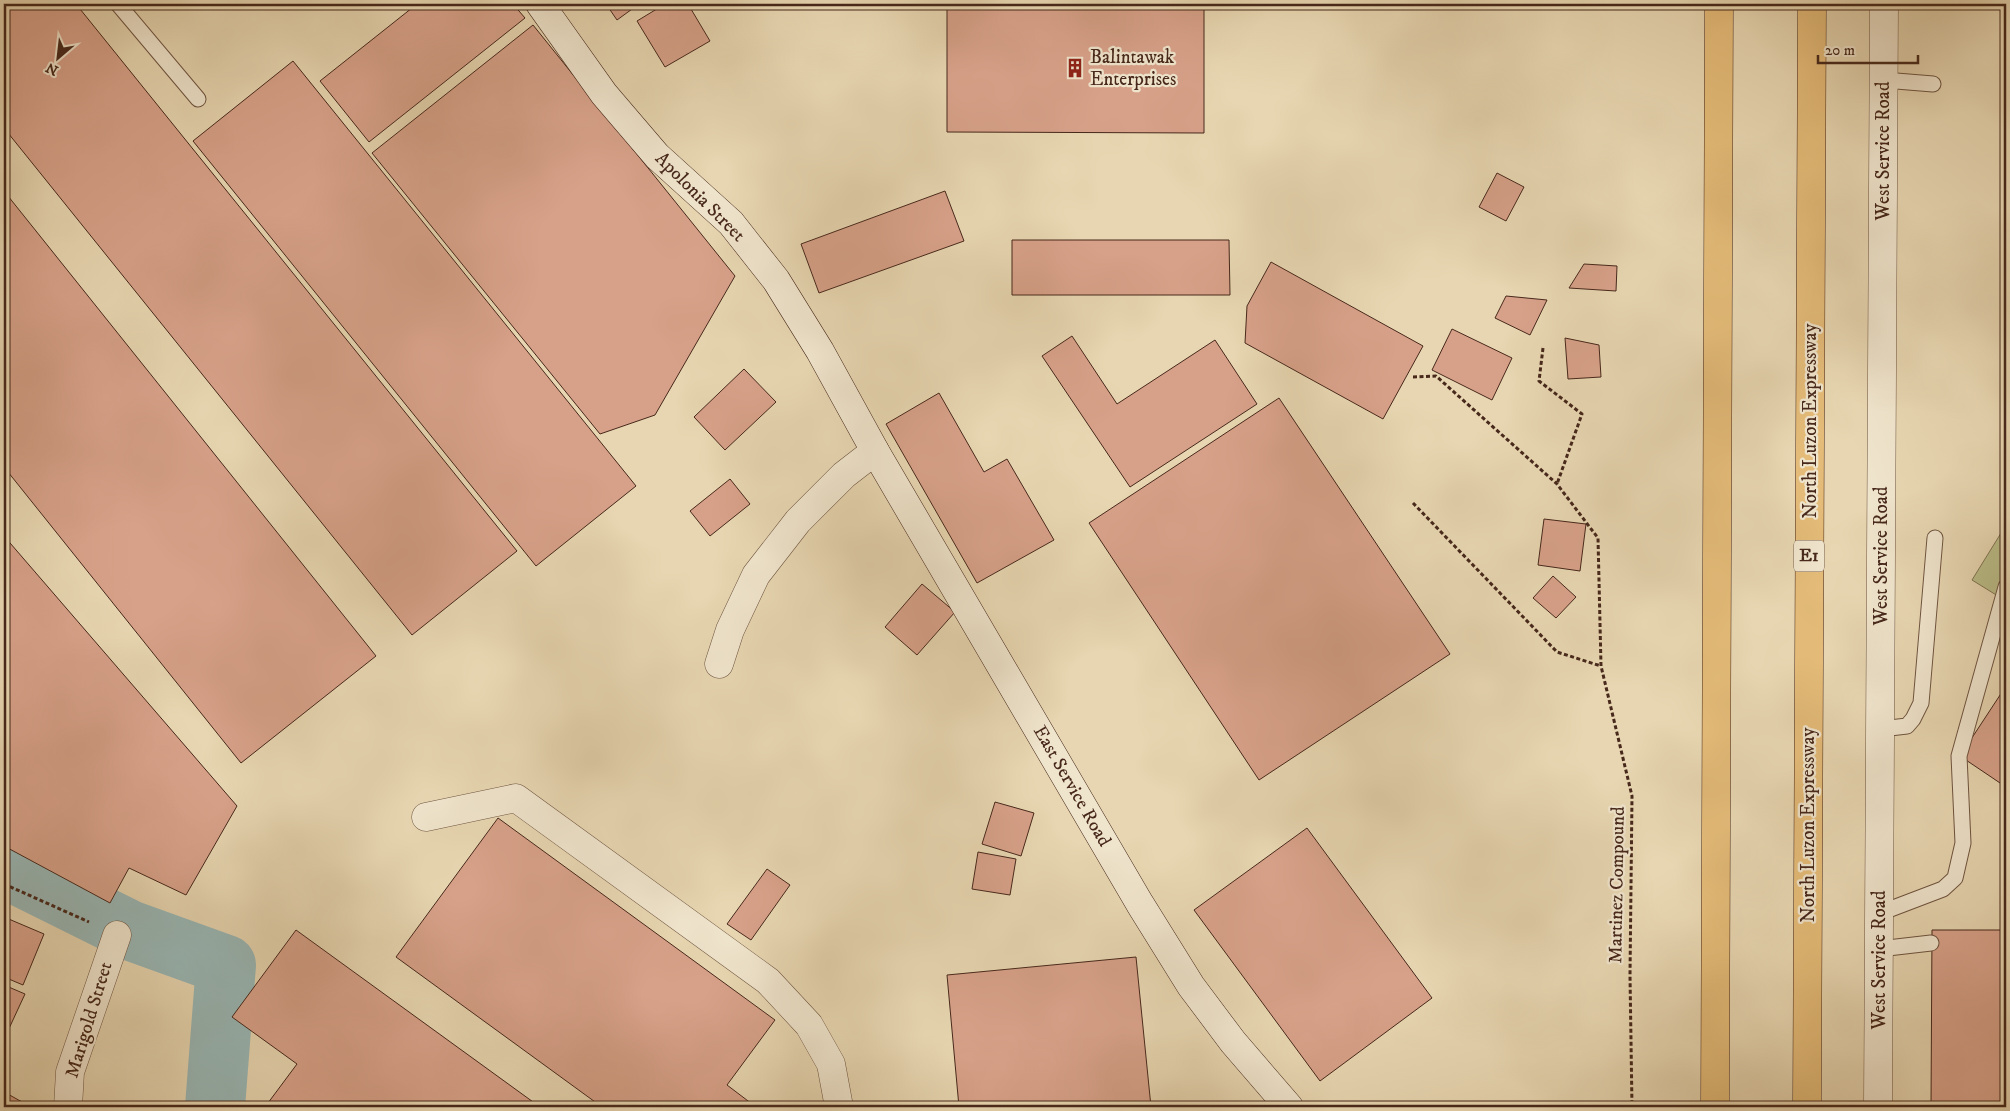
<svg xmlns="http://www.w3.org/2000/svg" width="2010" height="1111" viewBox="0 0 2010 1111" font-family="'IM FELL DW Pica',serif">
  <rect width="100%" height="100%" fill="#e7d6b1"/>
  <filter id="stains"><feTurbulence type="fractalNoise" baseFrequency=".004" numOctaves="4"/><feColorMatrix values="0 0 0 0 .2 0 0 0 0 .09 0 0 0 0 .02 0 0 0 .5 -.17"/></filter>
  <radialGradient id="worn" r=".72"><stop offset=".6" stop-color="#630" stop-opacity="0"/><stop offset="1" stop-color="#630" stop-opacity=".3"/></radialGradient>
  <path fill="#babd88" stroke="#807252" d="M2006 525V601L1972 580Z"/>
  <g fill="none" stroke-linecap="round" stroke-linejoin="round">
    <path stroke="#99b7b5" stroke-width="60" d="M4 868 129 930 226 965 215 1107"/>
  </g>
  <path fill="#d7a189" stroke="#47281b" d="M4 4H76L517 551 412 635 4 128Z
    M417 4H513L525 18 369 142 320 81Z
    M606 4H639L617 20Z
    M665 4H688L710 41 665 67 637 21Z
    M947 4H1204V133L947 132Z
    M533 25 735 276 655 415 600 434 372 153Z
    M293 61 636 486 536 566 193 141Z
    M1497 173 1524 187 1506 221 1479 207Z
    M4 191 376 656 241 763 4 467Z
    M945 191 964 241 819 293 801 244Z
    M1012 240H1229L1230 295H1012Z
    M1271 262 1423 346 1383 419 1245 343 1247 306Z
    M1584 264 1617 266 1616 291 1569 288Z
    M1506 296 1547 300 1530 335 1495 318Z
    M1452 329 1512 358 1492 400 1432 370Z
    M1072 336 1117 404 1215 340 1257 404 1130 487 1042 356Z
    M1565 338 1599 345 1601 377 1568 379Z
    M744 369 776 402 725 450 694 417Z
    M939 393 984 472 1007 459 1054 540 977 583 886 424Z
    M1279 398 1450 654 1259 780 1089 523Z
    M730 479 750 504 710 536 690 511Z
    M1544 519 1586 524 1580 571 1538 565Z
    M4 536 237 806 186 895 129 868 110 903 4 846Z
    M1553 576 1576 597 1556 618 1533 598Z
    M922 584 955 612 917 655 885 627Z
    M2006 686V787L1960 756Z
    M995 802 1034 813 1021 856 982 844Z
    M498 818 775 1020 727 1085 756 1107H602L396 957Z
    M1307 828 1432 998 1320 1081 1194 910Z
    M978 852 1016 859 1010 895 972 889Z
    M767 869 790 885 751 940 727 924Z
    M4 917 44 934 23 985 4 977Z
    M296 930 540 1107H265L297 1064 232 1017Z
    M1932 930H2006V1107H1931Z
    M1136 957 1151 1107H959L947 975Z
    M4 985 25 994 6 1035 4 1034Z
    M6 1093 31 1107H4V1098Z"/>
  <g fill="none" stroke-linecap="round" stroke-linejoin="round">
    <defs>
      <path id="service" d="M118 4 198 99
        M1884 80 1933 84
        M1881 729 1907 726 1913 719 1921 703 1935 538
        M1880 913 1943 889 1955 878 1963 843 1959 756 2006 587
        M1879 949 1931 943"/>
      <path id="minor" d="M719 664 730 630 756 575 798 521 844 475 875 451
        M426 817 516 798 768 981 809 1025 831 1064 839 1107
        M68 1107 70 1072 117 935"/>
      <path id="tertiary" d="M1878 1107 1884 4"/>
      <path id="secondary" d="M540 4 604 94 657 156 731 223 776 280 820 351 875 451 1140 904 1191 986 1233 1042 1289 1107"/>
      <path id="motorway" d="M1715 1107 1719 4
        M1807 1107 1812 4"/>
    </defs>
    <use href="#service" stroke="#6f5440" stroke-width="17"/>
    <use href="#minor" stroke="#6f5440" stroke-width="29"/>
    <use href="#tertiary" stroke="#6f5440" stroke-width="29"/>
    <use href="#secondary" stroke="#47281b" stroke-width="29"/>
    <use href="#motorway" stroke="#47281b" stroke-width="29"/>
    <path stroke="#47281b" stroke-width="3" stroke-dasharray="4 2.5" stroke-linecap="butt" d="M1543 348 1539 381 1582 414 1557 484
      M1413 377 1436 376 1557 484 1598 538 1601 666 1632 796 1630 975 1632 1107
      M1413 503 1557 652 1601 666
      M4 884 89 922"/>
    <use href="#service" stroke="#efe4cc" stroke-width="15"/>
    <use href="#minor" stroke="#efe4cc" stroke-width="28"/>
    <use href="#tertiary" stroke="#efe4cc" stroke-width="28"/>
    <use href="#secondary" stroke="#efe4cc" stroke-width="28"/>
    <use href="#motorway" stroke="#e4bb78" stroke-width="28"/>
  </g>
  <defs>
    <symbol id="building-bare" viewBox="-9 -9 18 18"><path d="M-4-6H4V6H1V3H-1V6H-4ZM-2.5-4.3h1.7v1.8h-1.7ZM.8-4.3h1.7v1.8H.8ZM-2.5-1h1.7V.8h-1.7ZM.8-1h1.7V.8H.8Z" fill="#8f2418" stroke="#efe4cc" stroke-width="2.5" paint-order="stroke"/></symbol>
  </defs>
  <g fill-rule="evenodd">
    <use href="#building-bare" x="1061" y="54" width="28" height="28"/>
  </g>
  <g text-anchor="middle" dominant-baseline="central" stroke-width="4.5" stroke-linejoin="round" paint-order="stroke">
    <rect fill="#efe4cc" stroke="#796050" stroke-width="1" x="1794" y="540.5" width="30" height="31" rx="4"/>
    <g font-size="18" font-weight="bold" fill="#47281b">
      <text x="1809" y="556">E1</text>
    </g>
    <g font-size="19" fill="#47281b" stroke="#efe4cc" text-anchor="start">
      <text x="1090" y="57">Balintawak<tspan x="1090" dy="22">Enterprises</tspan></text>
    </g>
    <g font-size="19" fill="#47281b" stroke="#efe4cc">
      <text transform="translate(1883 151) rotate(-90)">West Service Road</text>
      <text transform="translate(700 197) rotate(45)">Apolonia Street</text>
      <text transform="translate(1810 421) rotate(-90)">North Luzon Expressway</text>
      <text transform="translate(1881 556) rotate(-90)">West Service Road</text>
      <text transform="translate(1072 786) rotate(60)">East Service Road</text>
      <text transform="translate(1808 825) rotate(-90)">North Luzon Expressway</text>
      <text transform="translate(1617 885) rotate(-89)">Martinez Compound</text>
      <text transform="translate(1879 960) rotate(-90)">West Service Road</text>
      <text transform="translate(89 1020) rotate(-73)">Marigold Street</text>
    </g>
  </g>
  <rect width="2010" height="1111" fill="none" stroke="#e7d6b1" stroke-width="20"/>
  <rect x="5" y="5" width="2000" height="1101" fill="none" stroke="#47281b" stroke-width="2.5"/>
  <rect x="10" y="10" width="1990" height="1091" fill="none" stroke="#47281b"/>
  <g transform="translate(58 58) rotate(208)" stroke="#efe4cc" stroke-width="4" paint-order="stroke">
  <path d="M0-4L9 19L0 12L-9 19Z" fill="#47281b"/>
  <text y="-8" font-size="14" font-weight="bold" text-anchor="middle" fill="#47281b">N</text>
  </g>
  <path d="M1818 55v8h100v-8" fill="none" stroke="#47281b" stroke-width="2.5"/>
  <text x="1825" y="55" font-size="15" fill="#47281b" stroke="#efe4cc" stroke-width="4" paint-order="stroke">20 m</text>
  <rect width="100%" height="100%" filter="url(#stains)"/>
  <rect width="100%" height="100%" fill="url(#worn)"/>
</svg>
